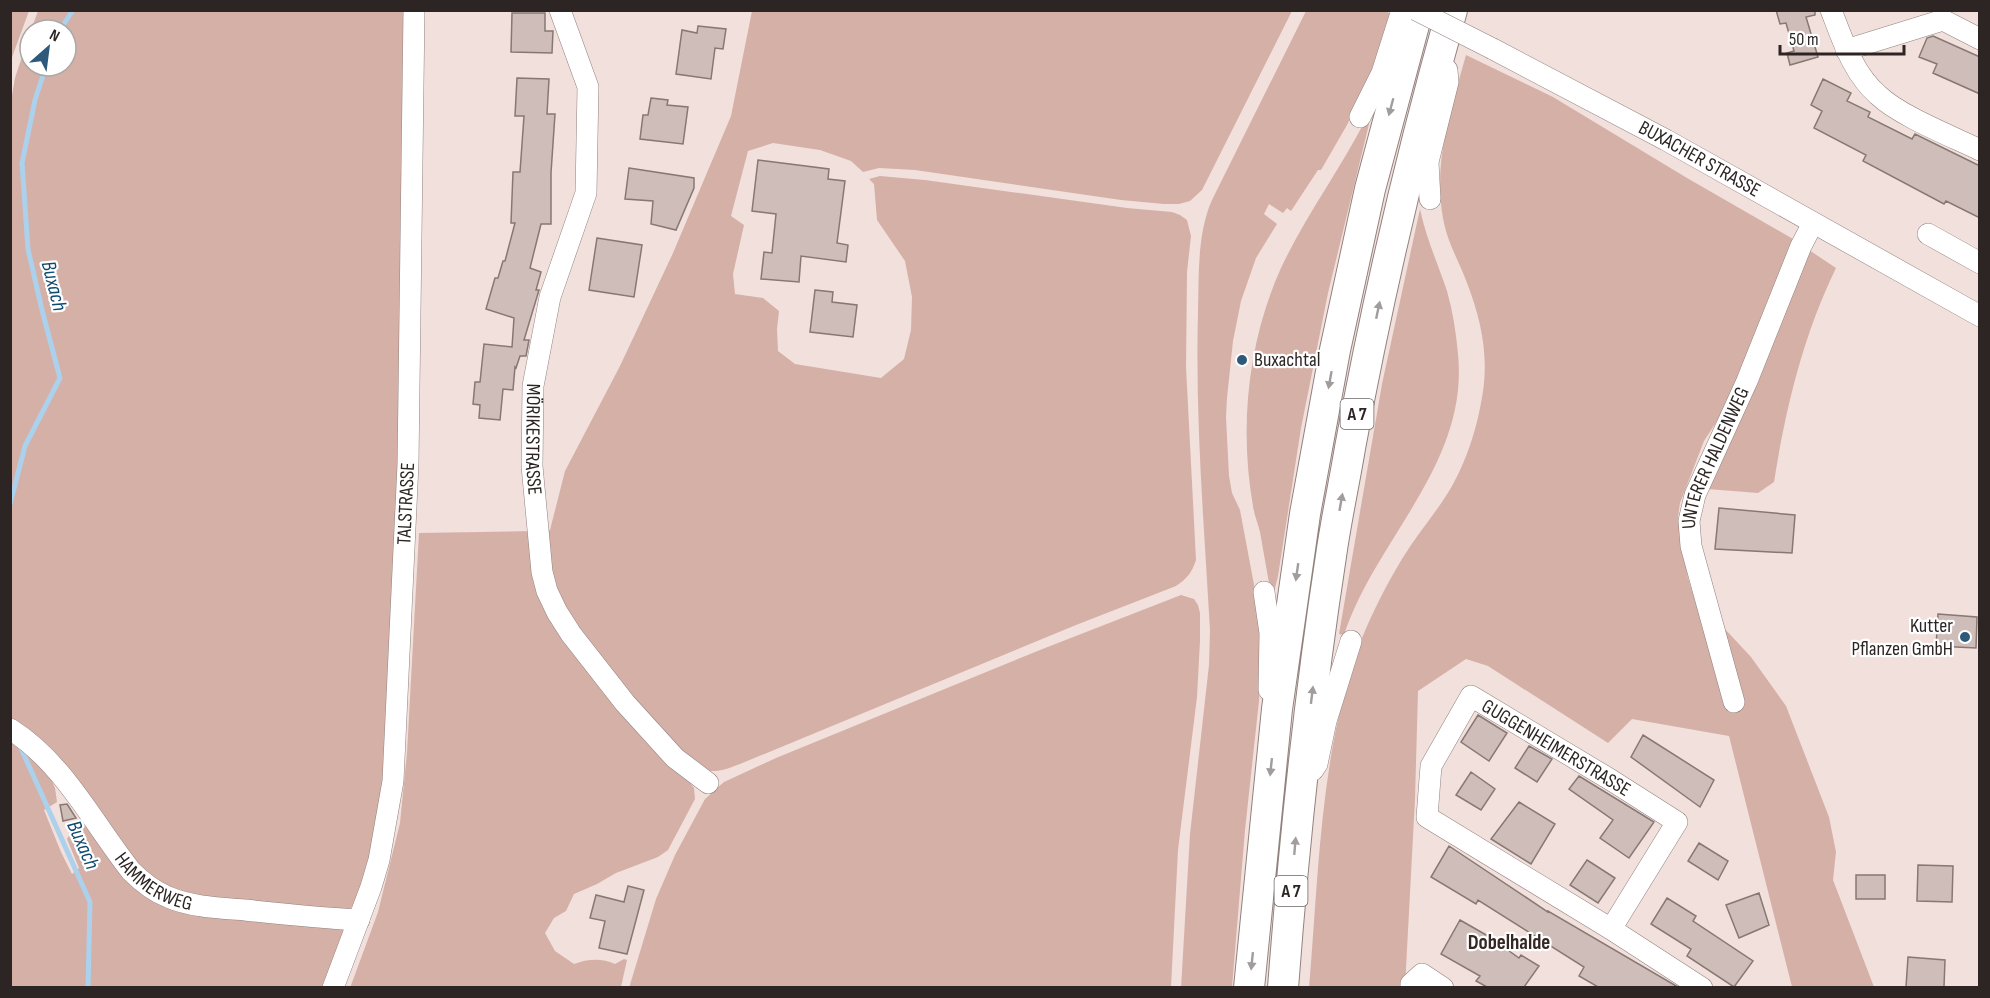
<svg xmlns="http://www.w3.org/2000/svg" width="1990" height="998" viewBox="0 0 1990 998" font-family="'Sofia Sans Condensed',sans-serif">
  <rect width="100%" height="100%" fill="#f2e0dc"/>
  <path fill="#d5b0a7" d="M11 10 29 11 11 60 10 11Z
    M38 11H406L400 466 389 731 384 789 374 845 356 902 348 911 300 909 199 899 164 889 148 879 135 867C113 838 64 755 36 743L55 788 57 802 44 810 61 852 72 874 79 868 67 839C72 831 80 825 90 827L134 885 147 894 167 904 210 913 341 927 346 932V938L328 987 11 988V101L15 78 30 32V66H66V30H31Z
    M752 11H1292L1202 190 1190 201 1179 204H1164L1121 200 915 170 879 168 863 172 851 161 820 150 773 143 748 151 731 216 744 225 733 274 735 294 763 298 779 311 777 329 778 351 795 364 881 378 904 359 911 330 912 297 905 261 877 220 874 184 869 179 880 176 925 180 1127 208 1172 212 1180 215 1187 220 1191 236 1187 272 1186 367 1196 560C1192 572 1187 579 1176 586L1076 625 740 764C719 772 713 774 691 766L559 609 541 531 550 530 565 471 620 366 673 253 731 116Z
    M1306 11H1385L1394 15 1374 69 1347 125 1321 170H1318L1291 211 1287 208 1283 213 1269 204 1264 214 1277 224 1256 258 1241 301 1233 341 1227 398 1226 417 1229 476 1232 493 1240 510 1258 606 1262 639 1259 701 1245 830 1232 987 1181 988 1190 834 1209 665 1210 630C1204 524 1195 418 1198 312 1199 275 1197 234 1212 200Z
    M1466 55 1553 97 1687 178 1793 239 1728 404 1704 441 1680 503 1678 517 1680 535 1688 578 1714 662 1724 628 1751 657 1786 706 1829 817 1836 852 1833 880 1874 987H1792L1729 736 1632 719 1608 743 1488 666 1466 659 1418 691 1415 799 1405 987 1309 988C1319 871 1320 748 1362 638 1373 611 1387 584 1402 559 1417 534 1437 512 1452 486 1466 461 1476 431 1481 403 1490 360 1482 322 1467 283 1459 261 1447 242 1443 218 1433 162 1451 109 1466 55Z
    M1365 121 1369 124 1328 293 1301 428 1278 576 1272 600C1268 577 1264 555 1260 532 1258 523 1254 515 1253 506 1239 427 1248 341 1281 268 1305 217 1339 171 1365 121Z
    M1420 209C1426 238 1438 264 1447 291 1453 312 1456 333 1458 354 1469 464 1376 538 1344 635L1339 634 1382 384Z
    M1809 250 1836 268C1803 336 1786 407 1774 482L1758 493 1707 489Z
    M535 531 541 581 694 788 695 799 668 850 658 857 616 873 597 884 574 894 566 911 554 918 545 933 555 951 574 964C588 959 601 958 615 964L624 959 627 960 621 987 350 988 378 912 400 823 407 753 419 533Z
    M1181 595 1194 599 1198 605 1200 613V641L1197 697 1178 850 1171 987 629 988 656 899 675 855 705 799 724 782 776 758 1040 650Z"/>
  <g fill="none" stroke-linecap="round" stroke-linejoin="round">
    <path stroke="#acd1ed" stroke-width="5" d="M60 30 73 10
      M10 504 25 446 60 378 42 310 28 249 22 163 35 100 46 66
      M20 746 90 902 88 988"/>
  </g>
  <path fill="#cebdb9" stroke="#877874" stroke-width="1.5" d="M1776 10H1815V15L1806 17 1818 57 1790 65 1787 53 1794 51 1786 23 1780 24Z
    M512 13H545V31H553L552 53 511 52Z
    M698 26 726 29 723 49 715 48 711 79 676 74 682 30 697 33Z
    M1933 36 1980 57V94L1933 73 1937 64 1919 57 1927 38Z
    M517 78 549 79 547 114H555L551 173V224H541L530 268 541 272 536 290H539L524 340H529L526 356H520L516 368 515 367 513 390 503 389 500 420 479 418 480 405 473 404 475 382H480L484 344 512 347 514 318 486 309 495 278H498L503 261H505L515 223H511L513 172H520L524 116H515Z
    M1823 79 1851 93 1847 101 1870 112 1868 117 1912 139 1915 134 1980 166V218L1946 201 1944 204 1863 161 1866 155 1814 128 1822 111 1811 105Z
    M651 98 668 100 667 105 688 107 683 144 640 139 643 115H648Z
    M758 160 829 169 828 179 845 181 837 243 848 245 846 262 801 256 799 282 761 279 764 252 772 253 776 214 752 211Z
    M629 168 694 178V188L676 230 651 224 653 201 625 199Z
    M597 238 642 245 634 297 589 290Z
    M815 290 833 292 832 302 857 305 853 337 810 332Z
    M1719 508 1795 515 1792 553 1715 549Z
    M1938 614 1977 617 1976 648 1936 646Z
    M1478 715 1507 733 1489 761 1461 742Z
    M1643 735 1714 780 1700 807 1631 757Z
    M1529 746 1552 759 1537 782 1515 768Z
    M1471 772 1495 789 1481 810 1456 795Z
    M1579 776 1654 822 1629 858 1600 838 1613 820 1569 789Z
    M1519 802 1555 824 1531 864 1491 839Z
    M67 804 76 818 63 821 60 805Z
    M1699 843 1728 861 1718 880 1688 861Z
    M1449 846 1548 912V911L1678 987H1598L1579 976 1584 967 1478 900 1476 904 1431 877Z
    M1587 860 1615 878 1598 903 1570 885Z
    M1918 865 1953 866 1952 902 1917 901Z
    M1856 875H1885V899H1856Z
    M628 886 644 890 627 954 599 948 605 921 590 918 596 895 624 902Z
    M1759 893 1769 925 1739 938 1726 905Z
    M1667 898 1696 916 1693 921 1753 961 1734 987 1687 956 1691 949 1651 924Z
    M1460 920 1488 936 1519 958 1521 955 1539 966 1524 987H1487L1476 981 1480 976 1441 954Z
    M1908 957 1945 960 1944 987H1906Z"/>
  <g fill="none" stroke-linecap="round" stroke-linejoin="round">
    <defs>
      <g id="minor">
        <path id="s1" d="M560 10 588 87 586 193 550 297 533 386 532 466 542 572 547 591 557 612 571 634 625 703 675 758 708 783"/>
        <path d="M1831 10C1843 41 1853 73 1878 95 1900 116 1951 136 1980 150"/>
        <path id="s2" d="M1493 49 1666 140 1980 316"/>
        <path d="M1846 50 1943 20 1980 39"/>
        <path d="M1360 117 1382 73 1402 10"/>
        <path d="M1430 199 1428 162 1448 82 1447 70"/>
        <path d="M1928 234 1980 263"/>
        <path d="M1264 592 1270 633 1269 690"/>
        <path id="s3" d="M1734 702 1691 546 1689 521 1695 495 1747 381 1801 246 1813 223"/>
        <path id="s4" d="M10 729C63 762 93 823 131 871 142 882 153 891 168 897 191 907 219 908 245 910 283 914 321 918 359 920"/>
        <path d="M1313 770 1317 764 1326 721 1351 641"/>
        <path d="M1611 929 1677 822 1611 780 1471 696 1431 766 1427 817 1611 929 1702 988"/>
        <path id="s5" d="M333 988 371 887 379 860 393 781 408 464 414 10"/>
        <path d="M1411 988V984L1422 974 1443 988"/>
      </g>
      <path id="highway" d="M1249 988 1277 709 1305 514 1335 350 1370 189 1418 10
        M1283 988C1294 843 1309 699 1331 556 1336 520 1344 484 1350 448 1377 301 1411 155 1452 10"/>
    </defs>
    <use href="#minor" stroke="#92827f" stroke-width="22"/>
    <use href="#highway" stroke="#92827f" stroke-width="32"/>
    <use href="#minor" stroke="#fff" stroke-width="21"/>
    <use href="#highway" stroke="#fff" stroke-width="30"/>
    <defs>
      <path id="minor-bridge" d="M1416 10 1493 49"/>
    </defs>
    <use href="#minor-bridge" stroke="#92827f" stroke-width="22" stroke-linecap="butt"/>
    <use href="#minor-bridge" stroke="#fff" stroke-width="21"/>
  </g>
  <defs><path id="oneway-solid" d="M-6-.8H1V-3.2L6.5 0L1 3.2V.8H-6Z" transform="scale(1.5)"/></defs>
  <g fill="#a09d9c">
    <use href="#oneway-solid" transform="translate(1391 107) rotate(105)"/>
    <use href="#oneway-solid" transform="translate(1378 310) rotate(-78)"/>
    <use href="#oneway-solid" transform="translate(1330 380) rotate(100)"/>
    <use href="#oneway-solid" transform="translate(1341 502) rotate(-80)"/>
    <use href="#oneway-solid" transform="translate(1297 572) rotate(98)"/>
    <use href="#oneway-solid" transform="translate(1312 695) rotate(-83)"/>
    <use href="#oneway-solid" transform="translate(1271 767) rotate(96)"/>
    <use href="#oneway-solid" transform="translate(1295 846) rotate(-85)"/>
    <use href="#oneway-solid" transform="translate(1252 961) rotate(96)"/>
  </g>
  <g fill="#2d5a7a" stroke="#fff" stroke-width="2">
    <circle cx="1242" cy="360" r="6"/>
    <circle cx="1965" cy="637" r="6"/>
  </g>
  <g text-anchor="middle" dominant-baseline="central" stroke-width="4.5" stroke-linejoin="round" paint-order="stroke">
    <g fill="#fff" stroke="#6b6666" stroke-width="1.5">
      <rect x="1340.5" y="399" width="33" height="30" rx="4.5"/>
      <rect x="1274.5" y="876" width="33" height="30" rx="4.5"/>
    </g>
    <g font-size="18" font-weight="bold" fill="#2c2524">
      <text x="1357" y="414">A 7</text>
      <text x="1291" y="891">A 7</text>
    </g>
    <g font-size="20" fill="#2c2524" stroke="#fff">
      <text stroke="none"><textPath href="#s2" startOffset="234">BUXACHER STRASSE</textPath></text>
      <text stroke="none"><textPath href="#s1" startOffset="442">MÖRIKESTRASSE</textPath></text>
      <text stroke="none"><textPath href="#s3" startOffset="255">UNTERER HALDENWEG</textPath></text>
      <text stroke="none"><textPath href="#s5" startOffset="494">TALSTRASSE</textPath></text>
      <text transform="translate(1556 748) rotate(31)">GUGGENHEIMERSTRASSE</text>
      <text stroke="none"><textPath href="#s4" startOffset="213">HAMMERWEG</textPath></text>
    </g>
    <g font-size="20" fill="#2c2524" stroke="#fff" text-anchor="start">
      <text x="1254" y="360">Buxachtal</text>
      <text x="1953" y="626" text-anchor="end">Kutter<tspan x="1953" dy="23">Pflanzen GmbH</tspan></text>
    </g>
    <g font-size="21" font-style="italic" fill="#0d4b70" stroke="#fff">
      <text transform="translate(54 286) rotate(76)">Buxach</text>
      <text transform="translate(83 845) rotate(66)">Buxach</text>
    </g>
    <g font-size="21" font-weight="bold" fill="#342724" stroke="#fff">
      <text x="1509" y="942">Dobelhalde</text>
    </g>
  </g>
  <rect width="1990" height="998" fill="none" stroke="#2c2524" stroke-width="24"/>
  <g transform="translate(48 48) rotate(28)"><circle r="28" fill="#ffffff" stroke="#aba8a7" stroke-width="1.5"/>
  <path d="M0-4.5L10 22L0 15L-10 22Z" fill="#2d5a7a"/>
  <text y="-9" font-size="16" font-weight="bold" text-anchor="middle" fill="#2c2524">N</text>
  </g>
  <path d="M1780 45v9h124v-9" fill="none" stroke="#2c2524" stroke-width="3"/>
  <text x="1789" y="45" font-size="18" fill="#2c2524" stroke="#ffffff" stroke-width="4.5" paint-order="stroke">50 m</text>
</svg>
